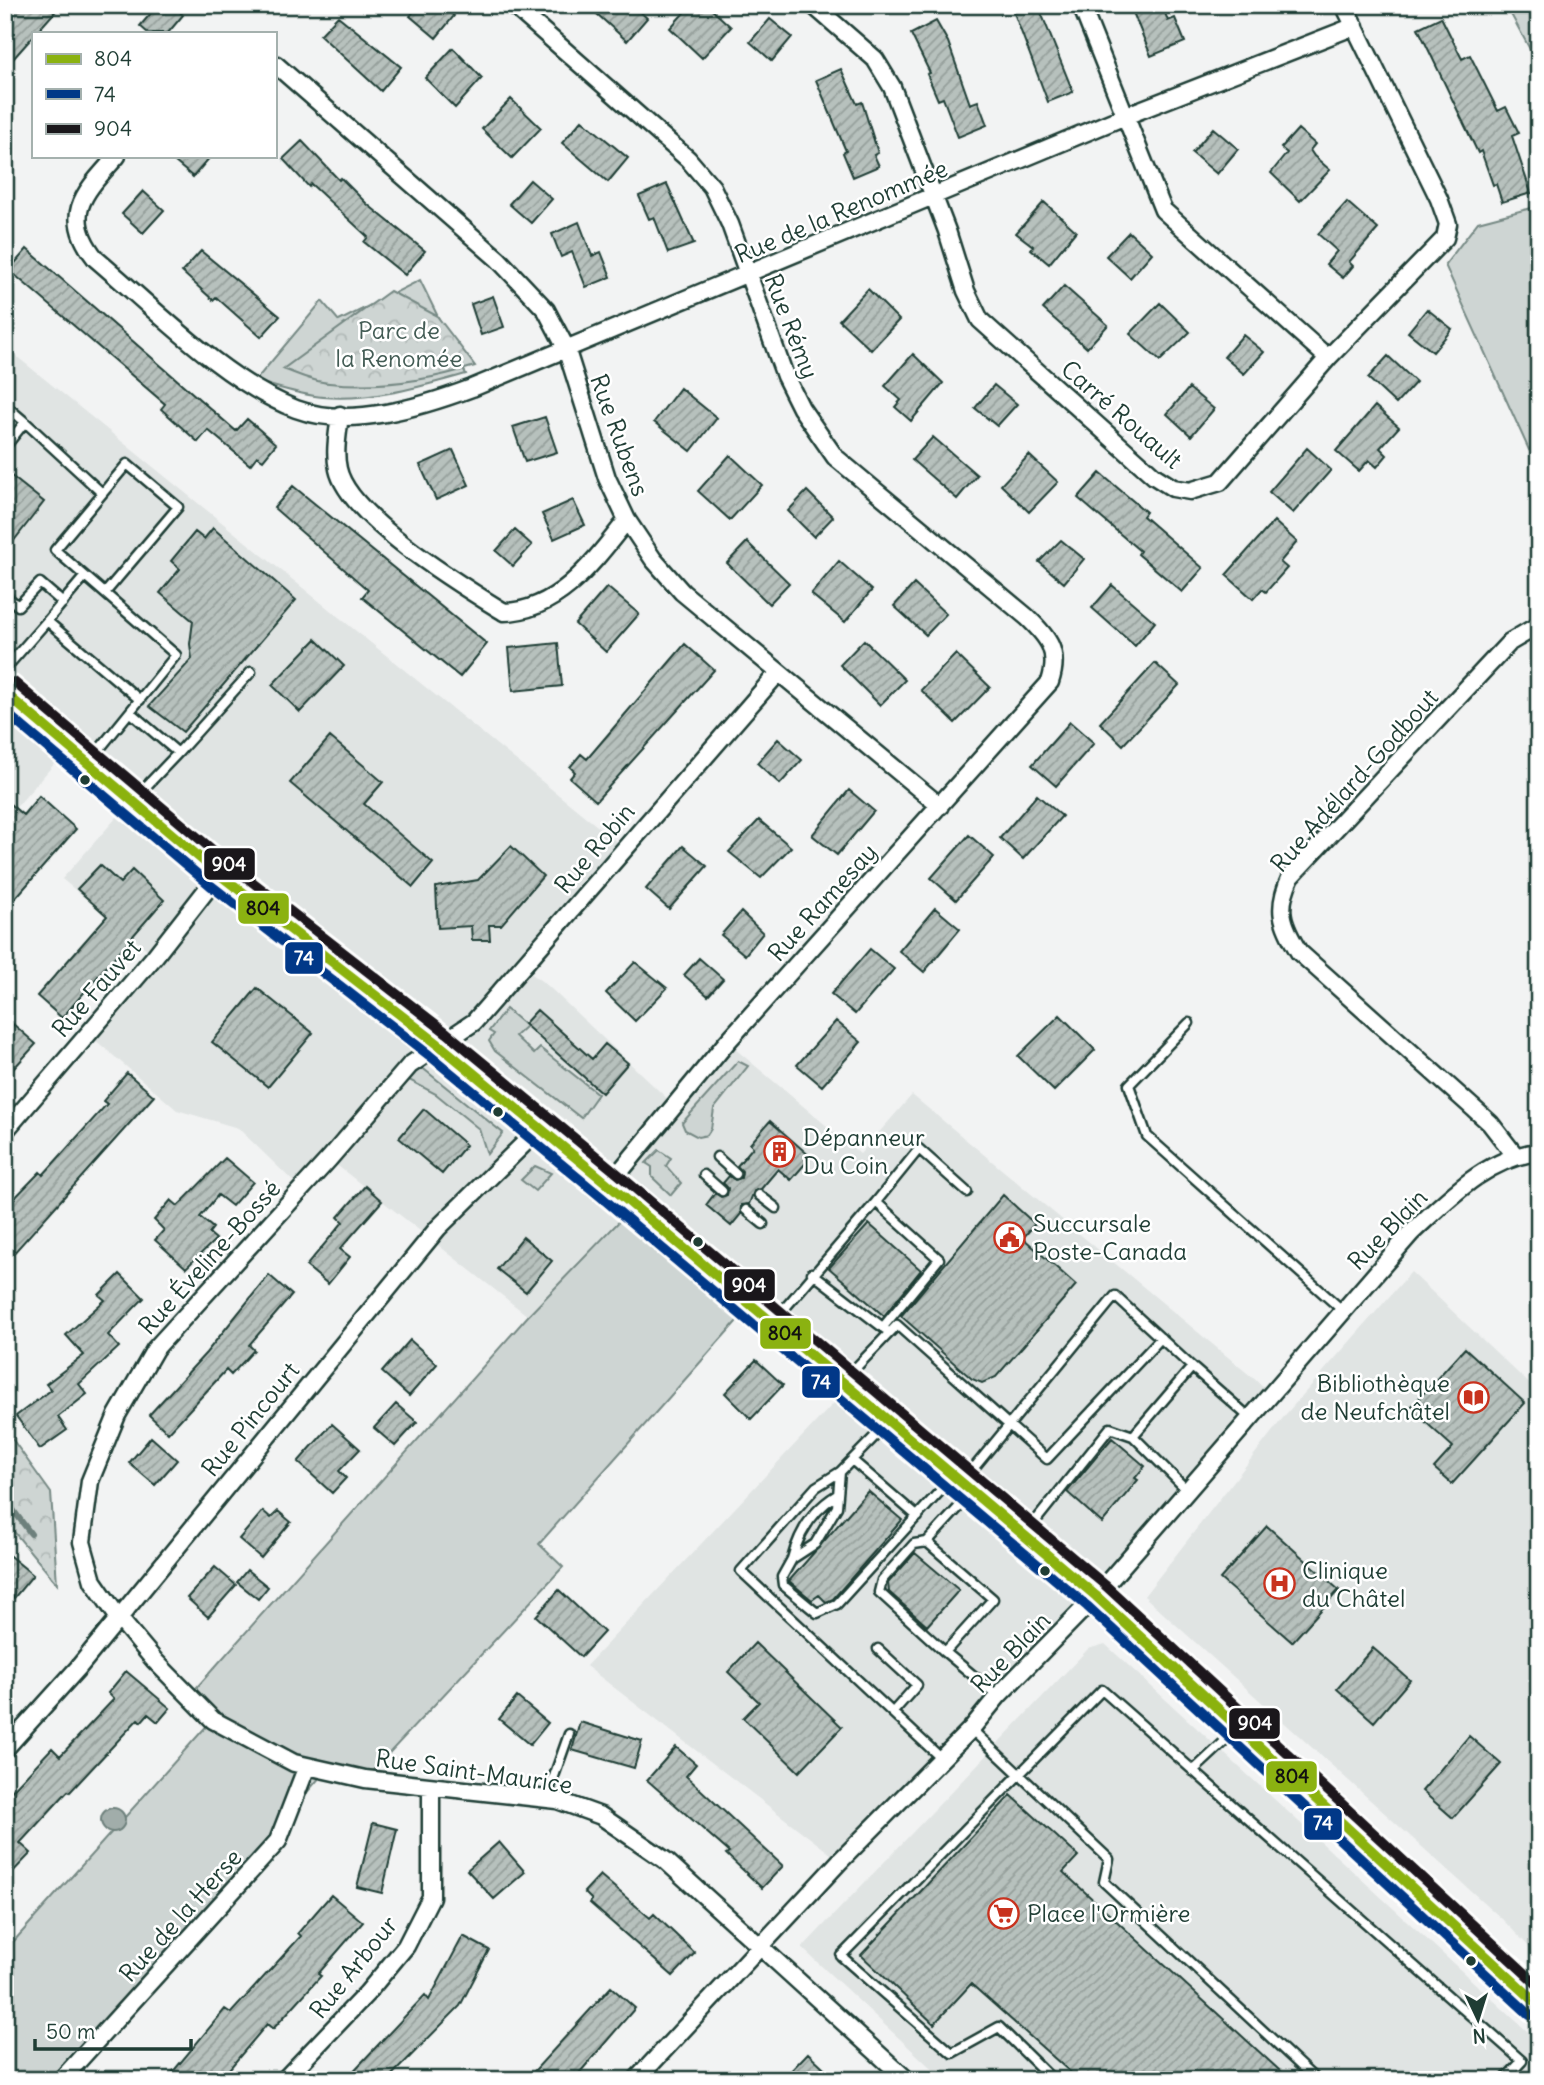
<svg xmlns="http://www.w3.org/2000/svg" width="1544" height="2085" viewBox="0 0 1544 2085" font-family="Delius,sans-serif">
  <defs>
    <pattern id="forest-crowns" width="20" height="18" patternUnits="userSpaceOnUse" patternTransform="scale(1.75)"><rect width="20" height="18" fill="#ced5d3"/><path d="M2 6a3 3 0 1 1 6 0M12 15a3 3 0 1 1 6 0" fill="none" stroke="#b0b8b6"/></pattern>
    <pattern id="building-hatch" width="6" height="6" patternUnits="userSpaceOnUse" patternTransform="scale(1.75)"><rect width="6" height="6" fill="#b7c1bd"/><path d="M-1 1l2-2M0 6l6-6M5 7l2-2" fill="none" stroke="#949e9a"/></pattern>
  </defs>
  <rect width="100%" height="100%" fill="#f2f3f3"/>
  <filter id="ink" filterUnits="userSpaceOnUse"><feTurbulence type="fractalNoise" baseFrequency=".0143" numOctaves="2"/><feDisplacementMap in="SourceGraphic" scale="14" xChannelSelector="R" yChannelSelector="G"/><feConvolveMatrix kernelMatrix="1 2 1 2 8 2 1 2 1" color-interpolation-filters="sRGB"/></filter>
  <g filter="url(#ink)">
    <path fill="#e0e4e3" d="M5 347 623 847 524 968 548 986 675 1106 727 1042 860 1154 912 1095 1270 1392 1096 1596 840 1861 586 1666 849 1387 634 1206 528 1316 329 1159 301 1189 238 1128 177 1110 87 1033 154 955 62 879 132 800 70 746 5 820Z
      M1411 1272 1539 1393V1957L1502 1919 1144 1596 1286 1414Z
      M1105 1644 1539 2042V2080H944L802 1948 1088 1649Z"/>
    <path fill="#ced5d3" stroke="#768984" stroke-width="2" d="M1506 5H1539V66Z
      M1539 206V439L1529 450 1445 265 1478 222Z
      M420 280 466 374C419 387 373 401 323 397 301 395 277 387 255 381L322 301 339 321Z
      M506 1009 526 1026 515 1036 534 1054 540 1048 598 1094 581 1118 495 1051 489 1041 494 1034 489 1031Z
      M738 1061 748 1066 714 1109 711 1129 707 1135 698 1137 685 1130 682 1123Z
      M420 1066 503 1133 487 1154 479 1129 436 1094 409 1080Z
      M659 1150 671 1158 666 1166 681 1183 671 1195 652 1177V1167L646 1163Z
      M535 1166 551 1173 535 1191 521 1180Z
      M634 1206 752 1304 539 1544 563 1567 365 1779 326 1770 63 2080H5V1951L212 1720 189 1696 528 1316Z"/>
    <path fill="url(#forest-crowns)" stroke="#768984" stroke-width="2" d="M390 291 437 316 475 366C427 381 379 388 329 383 314 382 297 374 283 369Z
      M5 1429 51 1493 57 1584 5 1521Z"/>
    <path fill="#a1adaa" stroke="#6d807b" stroke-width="2" d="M101 1820a12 12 0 1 1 24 0a12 12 0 1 1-24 0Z"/>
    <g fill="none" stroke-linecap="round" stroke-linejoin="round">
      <path stroke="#6d807b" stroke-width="6" d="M5 1499 31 1534"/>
    </g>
    <path fill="url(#building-hatch)" stroke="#1f3d34" stroke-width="2" d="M13 5H61L5 68V14Z
      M158 5H172L183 15 168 33H148L140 26Z
      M419 5H441L454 16 436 38 410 16Z
      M587 5H633L647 18 627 41Z
      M691 5H707L731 27 702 58 670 28Z
      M1011 5H1038L1073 92 1048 102Z
      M1130 5H1162L1168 21 1175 18 1185 42 1151 56Z
      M338 16 401 67 381 91 320 35Z
      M1441 17 1462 59 1470 55 1498 111 1506 107 1519 133 1512 136 1531 193 1502 202 1496 184 1493 185 1481 151 1478 153 1418 28Z
      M770 19 792 37 772 61 750 42Z
      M936 21 948 42 970 104 978 101 987 125 958 137 943 98 938 100 927 74 930 73 911 34Z
      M453 48 482 78 455 108 425 78Z
      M841 69 857 104 862 102 878 153 874 155 879 166 853 177 843 153 846 151 816 80Z
      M511 99 541 128 512 158 482 129Z
      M582 120 628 158 608 182 562 143Z
      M1213 128 1238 149 1217 174 1192 153Z
      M1298 129 1315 144 1310 150 1314 156 1330 170 1300 201 1271 173 1287 153 1281 148Z
      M302 141 339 180 341 178 367 204 425 251 405 275 364 242 368 237 311 184 309 187 283 159Z
      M168 156H211L193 177Z
      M530 180 552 199 531 223 509 204Z
      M667 184 694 244 668 253 654 217 649 219 639 196Z
      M143 191 164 210 143 233 122 214Z
      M1044 202 1076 231 1049 264 1031 249 1033 246 1016 233Z
      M1347 202 1378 229 1349 262 1353 266 1343 278 1326 264 1337 251 1318 234Z
      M579 222 592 256 601 252 611 277 586 287 572 252 561 257 552 234Z
      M1129 232 1152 253 1130 278 1106 256Z
      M27 249 236 431 247 419 276 444 263 460 257 456 250 465 208 430 198 442 161 409 165 404 9 270Z
      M201 251 280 316 261 337 216 297 213 300 182 272Z
      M1064 286 1108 325 1087 348 1043 309Z
      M868 289 899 320 871 350 839 320Z
      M493 296 504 327 481 335 471 304Z
      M1160 303 1190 332 1160 361 1130 334Z
      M1427 309 1452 329 1433 352 1408 332Z
      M1243 335 1264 352 1244 374 1224 357Z
      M913 354 943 383 911 421 895 407 901 400 885 386Z
      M1388 356 1416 382 1396 404 1368 378Z
      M994 385 1017 404 997 426 975 408Z
      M680 388 717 418 691 451 654 422Z
      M1189 388 1214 409 1191 436 1167 414Z
      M1375 406 1399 427 1380 448 1387 455 1377 467 1369 460 1359 471 1336 451Z
      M545 417 557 452 525 462 513 427Z
      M933 437 977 475 957 499 912 460Z
      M1307 448 1331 470 1293 513 1269 492Z
      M453 450 469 485 436 500 420 465Z
      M730 455 762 485 730 520 698 491Z
      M1029 455 1058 482 1029 512 1001 485Z
      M5 471 44 502 5 552Z
      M1100 473 1146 512 1143 516 1203 568 1182 592 1138 554 1140 551 1078 498Z
      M293 486 487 644 460 677 362 597 368 590 274 508Z
      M807 491 833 517 814 537 788 511Z
      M573 500 585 525 554 539 542 514Z
      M1274 521 1297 542 1280 562 1287 568 1266 592 1262 589 1253 599 1226 575Z
      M213 528 296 600 183 732 149 706 192 659 190 644 193 621 160 593 180 569 171 561 195 532 204 539Z
      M515 530 532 545 513 566 496 551Z
      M1061 540 1084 559 1064 583 1039 562Z
      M747 542 789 583 769 604 727 563Z
      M839 561 872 590 845 622 811 594Z
      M914 584 946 614 926 635 894 606Z
      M1112 585 1155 622 1135 646 1092 608Z
      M607 587 639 614 606 652 575 624Z
      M316 639 344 666 300 712 272 685Z
      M864 640 905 680 880 705 840 665Z
      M558 643 562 686 513 691 509 648Z
      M685 644 714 670 596 801 570 778 575 772 570 767 581 754 587 759Z
      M956 654 990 687 955 723 921 690Z
      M1155 663 1179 685 1123 745 1100 723Z
      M1070 722 1094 743 1056 786 1032 765Z
      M330 737 383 782 364 804 433 863 413 887 290 783Z
      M778 739 802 760 780 784 757 763Z
      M849 790 874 811 837 855 812 835Z
      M1037 795 1062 816 1023 859 1000 838Z
      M39 796 76 829 5 910V800L23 815Z
      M759 820 791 847 761 878 729 852Z
      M969 835 994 857 956 900 931 878Z
      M511 846 543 876 501 925H489L490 940H472L471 926 438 928 436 887 478 880Z
      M683 846 707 866 669 909 646 889Z
      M100 865 120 883 132 870 164 900 62 1018 37 996 107 916 77 889Z
      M935 908 960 929 924 972 899 951Z
      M741 912 763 933 745 955 721 935Z
      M870 949 894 969 855 1014 831 994Z
      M699 958 723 979 708 996 684 975Z
      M635 962 667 988 635 1021 606 993Z
      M257 988 313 1033 268 1087 212 1042Z
      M537 1010 592 1059 605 1044 628 1063 602 1093 524 1024Z
      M1060 1015 1095 1050 1054 1091 1018 1056Z
      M836 1021 861 1042 822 1086 797 1065Z
      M13 1024 36 1044 5 1078V1033Z
      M127 1073 154 1096 5 1263V1208L40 1172 43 1175 107 1104 103 1101Z
      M424 1109 466 1145 442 1174 399 1138Z
      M770 1121 811 1157 791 1180 778 1169 761 1189 754 1191 749 1204 741 1205V1214L731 1226 706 1205 715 1193 721 1197 727 1195 728 1188 723 1183 729 1176 735 1180 741 1178 742 1171 737 1166 753 1147 750 1144Z
      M225 1158 253 1182 232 1206 218 1195 200 1217 213 1228 209 1233 216 1239 186 1268 155 1240 164 1230 154 1220 171 1200 178 1206Z
      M365 1186 382 1201 340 1249 350 1257 328 1284 306 1266 343 1222 338 1217Z
      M1003 1195 1035 1224 1023 1238 1076 1285 996 1377 982 1383 972 1379 901 1316Z
      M869 1224 921 1270 884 1316 829 1268Z
      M523 1237 552 1261 526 1292 497 1269Z
      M120 1274 144 1298 108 1335 119 1347 79 1384 87 1394 58 1417 67 1430 40 1449 16 1416 51 1390 46 1384 84 1355 66 1335 105 1300 99 1295Z
      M269 1275 292 1295 249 1345 254 1350 231 1375 226 1370 168 1433 149 1415 206 1353Z
      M410 1340 437 1364 409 1396 382 1372Z
      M1465 1348 1525 1403 1452 1484 1434 1468 1453 1447 1410 1408Z
      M756 1360 783 1385 751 1419 725 1393Z
      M396 1404 417 1422 395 1446 374 1428Z
      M332 1424 360 1449 339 1471 346 1478 332 1493 298 1462Z
      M151 1437 177 1460 155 1485 129 1463Z
      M1112 1438 1145 1466 1135 1478 1138 1480 1102 1523 1067 1492Z
      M868 1491 902 1520 833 1599 826 1602 819 1595 812 1600 789 1581Z
      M263 1511 271 1518 278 1511 291 1522 261 1558 239 1539Z
      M1267 1526 1339 1590 1292 1642 1220 1579Z
      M5 1552 33 1575 14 1598 5 1590Z
      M915 1553 959 1590 927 1626 889 1592 888 1583Z
      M215 1567 236 1585 208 1617 187 1598Z
      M247 1570 268 1587 258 1599 237 1582Z
      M559 1590 604 1632 581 1657 536 1616Z
      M755 1643 842 1727 799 1772 743 1718 759 1702 728 1672Z
      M1373 1648 1410 1680 1374 1722 1337 1689Z
      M126 1671 170 1708 158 1722 148 1714 141 1722 138 1719 70 1792 68 1791 20 1843 31 1853 5 1880V1798L52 1748 60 1756 114 1699 108 1693Z
      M517 1697 548 1723 530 1745 499 1719Z
      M580 1722 642 1741 634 1768 572 1750Z
      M1469 1736 1501 1764 1453 1818 1422 1791Z
      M676 1747 696 1764 686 1776 783 1866 762 1888 726 1854 729 1852 647 1780Z
      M1011 1795 1078 1856 1063 1872 1290 2080H1079L971 1984 934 2024 861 1955Z
      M373 1823 397 1829 382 1893 357 1887Z
      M499 1842 525 1872 494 1899 467 1870Z
      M600 1875 650 1918 654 1914 695 1953 673 1976 590 1903 592 1900 584 1892Z
      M331 1895 363 1922 318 1974 321 1976 273 2029 267 2024 220 2080H166L225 2009 231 2013 301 1936 298 1933Z
      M463 1936 489 1950 460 2006 387 2080H345L425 1995 429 2000Z
      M611 1987 635 2008 581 2071 573 2080H526Z
      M808 2053 837 2080H782Z"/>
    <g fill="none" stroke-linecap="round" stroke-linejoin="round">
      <defs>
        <path id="lane" d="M5 405 25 422 5 447
          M25 422 102 493
          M5 595 18 606 40 583 63 603
          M47 621 85 576
          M5 669 47 621 140 700
          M130 712 178 753 134 799
          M178 753 251 672
          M89 762 176 655 55 550 127 464 178 507 105 593
          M1189 1023 1129 1085 1147 1136 1342 1310
          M717 1157 736 1174
          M704 1175 722 1191
          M759 1195 776 1208
          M746 1210 763 1224
          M812 1273 885 1329
          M773 1322 876 1202
          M883 1327 939 1259 876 1202 919 1149 967 1192
          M844 1380 897 1325 1047 1459 1161 1338
          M887 1424 840 1472 816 1487 741 1571 942 1759
          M852 1460 918 1517
          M840 1472 837 1507 815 1544 792 1559 782 1577 783 1585 817 1613 837 1604 952 1478
          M964 1480 1115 1296 1192 1367
          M1187 1490 1133 1436 1192 1367 1249 1417
          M971 1494 927 1542 993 1599 945 1652 998 1696
          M1026 1533 1110 1428 1133 1436
          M927 1542 914 1544 882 1580 879 1592 945 1652
          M792 1559C799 1532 814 1509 837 1495
          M878 1649 917 1685 893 1712
          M971 1729 1109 1859 1104 1882 1316 2080
          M1193 1771 1237 1730
          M546 1799 569 1734
          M1053 2080 999 2027 952 2053 841 1956 1102 1690 1522 2061 1504 2080"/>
        <path id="street" d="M513 5 688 159 712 187 730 224 785 376 801 408 835 457 1027 617C1049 638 1060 652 1050 682L727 1042 609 1185
          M813 5 875 59 892 87 947 231 966 291 980 320 1154 476 1173 488 1190 491 1220 482 1328 358 1445 238 1448 224 1439 199 1344 5
          M1081 5 1163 210 1328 358
          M275 64 498 259 546 310 566 348 607 478 627 520 653 559 682 592 940 806
          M117 156C85 192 60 214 96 259 154 308 225 382 296 409 350 429 421 407 472 388L1125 116 1355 26
          M340 415C338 433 334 452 338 469 348 517 462 586 504 612 559 611 595 560 627 520
          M778 673 474 1022 410 1065 329 1159 155 1349 117 1415 90 1481 82 1542 93 1581 118 1617 155 1661 213 1720 294 1763 365 1779 557 1800 601 1816 665 1860 907 2080
          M5 1131 155 956 219 874
          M1514 1154 1490 1123 1299 952C1281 923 1276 908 1291 876L1510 642 1532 629H1539
          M5 1749 78 1668 438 1228 540 1128
          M61 2080 278 1841 307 1766
          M284 2080 367 1993 406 1946 431 1897V1788
          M636 2080 840 1861 971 1729 998 1696 1096 1596 1411 1233C1448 1199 1487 1157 1539 1152"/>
        <path id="secondary" d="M5 693 219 874 438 1044 609 1185 1096 1596 1539 2005"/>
      </defs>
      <use href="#lane" stroke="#1f3d34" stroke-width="13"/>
      <use href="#street" stroke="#1f3d34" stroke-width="21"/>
      <use href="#secondary" stroke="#1f3d34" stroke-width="28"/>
      <use href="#lane" stroke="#fff" stroke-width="8"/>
      <use href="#street" stroke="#fff" stroke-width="16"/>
      <use href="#secondary" stroke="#fff" stroke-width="23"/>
      <defs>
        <path id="bus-1" d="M5 693 219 874 438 1044 609 1185 1096 1596 1539 2005"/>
        <path id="bus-2" d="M5 712 210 885 429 1055 600 1196 1087 1606 1530 2015"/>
        <path id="bus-3" d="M14 682 228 863 447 1033 618 1174 1105 1585 1539 1986"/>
      </defs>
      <use href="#bus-1" stroke="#fff" stroke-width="16"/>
      <use href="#bus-2" stroke="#fff" stroke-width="16"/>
      <use href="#bus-3" stroke="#fff" stroke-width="16"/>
      <use href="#bus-1" stroke="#8bb211" stroke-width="10"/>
      <use href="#bus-2" stroke="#013888" stroke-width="10"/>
      <use href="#bus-3" stroke="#1a171b" stroke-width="10"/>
    </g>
  </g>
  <defs>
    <symbol id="building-ring" viewBox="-11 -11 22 22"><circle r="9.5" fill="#fff" stroke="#c8321e" stroke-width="1.5"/><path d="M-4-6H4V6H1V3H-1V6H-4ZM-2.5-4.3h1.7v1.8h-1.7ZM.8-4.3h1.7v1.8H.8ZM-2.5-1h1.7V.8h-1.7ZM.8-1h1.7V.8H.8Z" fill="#c8321e"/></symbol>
    <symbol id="civic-ring" viewBox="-11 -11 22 22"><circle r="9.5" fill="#fff" stroke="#c8321e" stroke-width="1.5"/><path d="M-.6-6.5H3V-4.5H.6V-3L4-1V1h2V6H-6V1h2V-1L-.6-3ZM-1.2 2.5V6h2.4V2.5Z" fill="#c8321e"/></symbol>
    <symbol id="library-ring" viewBox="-11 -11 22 22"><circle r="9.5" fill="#fff" stroke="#c8321e" stroke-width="1.5"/><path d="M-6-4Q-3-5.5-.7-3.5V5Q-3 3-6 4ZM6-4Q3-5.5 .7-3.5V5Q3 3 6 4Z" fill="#c8321e"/></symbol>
    <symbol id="hospital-ring" viewBox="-11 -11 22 22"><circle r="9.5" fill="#fff" stroke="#c8321e" stroke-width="1.5"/><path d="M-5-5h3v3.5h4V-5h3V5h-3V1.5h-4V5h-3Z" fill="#c8321e"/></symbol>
    <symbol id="supermarket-ring" viewBox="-11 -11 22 22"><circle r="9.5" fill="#fff" stroke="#c8321e" stroke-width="1.5"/><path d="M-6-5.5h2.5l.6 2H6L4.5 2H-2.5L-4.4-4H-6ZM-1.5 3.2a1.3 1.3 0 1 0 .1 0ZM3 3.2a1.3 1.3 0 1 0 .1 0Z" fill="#c8321e"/></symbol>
  </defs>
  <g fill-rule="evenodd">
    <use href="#building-ring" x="762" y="1134" width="35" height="35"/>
    <use href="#civic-ring" x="992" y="1220" width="35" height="35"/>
    <use href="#library-ring" x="1456" y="1380" width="35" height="35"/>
    <use href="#hospital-ring" x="1262" y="1566" width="35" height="35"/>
    <use href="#supermarket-ring" x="986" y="1896" width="35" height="35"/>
  </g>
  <g fill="#1f3d34" stroke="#fff" stroke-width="2.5">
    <circle cx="85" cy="780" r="6"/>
    <circle cx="498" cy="1112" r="6"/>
    <circle cx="698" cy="1242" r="6"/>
    <circle cx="1045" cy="1571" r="6"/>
    <circle cx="1471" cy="1961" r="6"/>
  </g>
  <g text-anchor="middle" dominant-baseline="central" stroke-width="5" stroke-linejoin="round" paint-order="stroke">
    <g font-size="24" fill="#1f3d34" stroke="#fff">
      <text transform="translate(841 211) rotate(-23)">Rue de la Renommée</text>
      <text transform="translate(792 326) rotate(69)">Rue Rémy</text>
      <text transform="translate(1122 414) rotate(41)">Carré Rouault</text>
      <text transform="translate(620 435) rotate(70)">Rue Rubens</text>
      <text transform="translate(1354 780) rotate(-48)">Rue Adélard-Godbout</text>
      <text transform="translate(594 848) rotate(-50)">Rue Robin</text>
      <text transform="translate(822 902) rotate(-48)">Rue Ramesay</text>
      <text transform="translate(96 988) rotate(-49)">Rue Fauvet</text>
      <text transform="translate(1387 1229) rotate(-46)">Rue Blain</text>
      <text transform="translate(209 1257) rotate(-48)">Rue Éveline-Bossé</text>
      <text transform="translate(250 1419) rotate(-51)">Rue Pincourt</text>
      <text transform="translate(1010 1652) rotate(-46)">Rue Blain</text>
      <text transform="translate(474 1771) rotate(8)">Rue Saint-Maurice</text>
      <text transform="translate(180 1915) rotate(-48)">Rue de la Herse</text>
      <text transform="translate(353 1967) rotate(-51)">Rue Arbour</text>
    </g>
    <g font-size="24" fill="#425b54" stroke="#fff">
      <text x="399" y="330">Parc de<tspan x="399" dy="28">la Renomée</tspan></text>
    </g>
    <g font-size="24" fill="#1f3d34" stroke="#fff" text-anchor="start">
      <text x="803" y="1137">Dépanneur<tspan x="803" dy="28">Du Coin</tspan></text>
      <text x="1033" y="1223">Succursale<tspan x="1033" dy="28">Poste-Canada</tspan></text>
      <text x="1450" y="1383" text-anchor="end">Bibliothèque<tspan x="1450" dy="28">de Neufchâtel</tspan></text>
      <text x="1302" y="1570">Clinique<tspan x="1302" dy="28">du Châtel</tspan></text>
      <text x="1027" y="1913">Place l'Ormière</text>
    </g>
  </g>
  <g stroke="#fff" stroke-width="2.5">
    <rect x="203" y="847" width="53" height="34" rx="7" fill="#1a171b"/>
    <rect x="237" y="892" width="53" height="33" rx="7" fill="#8bb211"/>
    <rect x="284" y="941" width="40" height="34" rx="7" fill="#013888"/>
    <rect x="723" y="1268" width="53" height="34" rx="7" fill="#1a171b"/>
    <rect x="759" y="1317" width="53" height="33" rx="7" fill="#8bb211"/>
    <rect x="801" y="1365" width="40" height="34" rx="7" fill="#013888"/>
    <rect x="1228" y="1707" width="53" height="33" rx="7" fill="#1a171b"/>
    <rect x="1265" y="1760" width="53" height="33" rx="7" fill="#8bb211"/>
    <rect x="1303" y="1807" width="40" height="34" rx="7" fill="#013888"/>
  </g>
  <g font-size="19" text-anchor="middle" font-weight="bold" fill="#fff">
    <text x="229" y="871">904</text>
    <text x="304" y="965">74</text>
    <text x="749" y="1292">904</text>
    <text x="821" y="1389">74</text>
    <text x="1255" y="1730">904</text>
    <text x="1323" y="1830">74</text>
  </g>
  <g font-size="19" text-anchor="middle" font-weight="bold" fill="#111">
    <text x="263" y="915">804</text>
    <text x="785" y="1340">804</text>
    <text x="1292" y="1783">804</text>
  </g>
  <rect width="1544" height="2085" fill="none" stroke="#fff" stroke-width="28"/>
  <rect x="14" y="14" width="1516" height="2057" fill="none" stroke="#1f3d34" stroke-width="2.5" filter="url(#ink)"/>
  <rect x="32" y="32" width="245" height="126" fill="#ffffff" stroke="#a5b1ae" stroke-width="2"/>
  <rect x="46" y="54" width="35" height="10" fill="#8bb211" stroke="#a5b1ae" stroke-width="2"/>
  <text x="94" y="66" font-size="21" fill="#1f3d34">804</text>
  <rect x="46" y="89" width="35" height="10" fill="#013888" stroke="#a5b1ae" stroke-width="2"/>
  <text x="94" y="102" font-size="21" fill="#1f3d34">74</text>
  <rect x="46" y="124" width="35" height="10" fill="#1a171b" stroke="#a5b1ae" stroke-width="2"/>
  <text x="94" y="136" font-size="21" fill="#1f3d34">904</text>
  <g transform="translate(1478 2019) rotate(176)" stroke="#ffffff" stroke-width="5" paint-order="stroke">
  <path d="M0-5L12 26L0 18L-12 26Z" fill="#1f3d34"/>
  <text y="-10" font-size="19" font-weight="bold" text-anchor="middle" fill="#1f3d34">N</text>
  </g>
  <path d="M35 2039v10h156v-10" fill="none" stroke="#1f3d34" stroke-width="3.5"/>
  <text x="46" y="2039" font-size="21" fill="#1f3d34" stroke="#ffffff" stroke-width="5" paint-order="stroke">50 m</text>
</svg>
